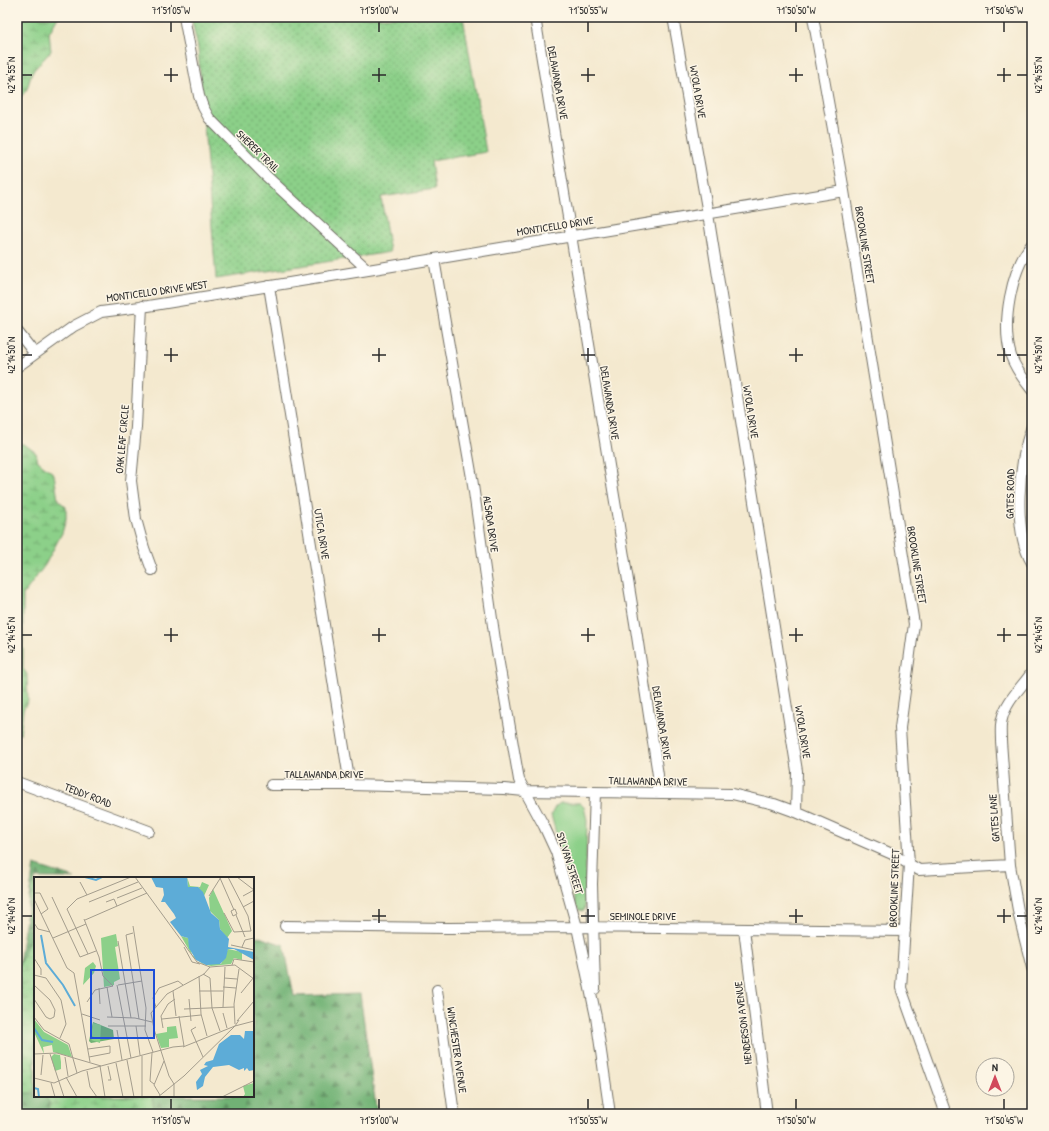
<svg xmlns="http://www.w3.org/2000/svg" width="1049" height="1131" viewBox="0 0 1049 1131" font-family="'Patrick Hand',sans-serif">
  <defs>
    <pattern id="forest-firs" width="22" height="20" patternUnits="userSpaceOnUse"><rect width="22" height="20" fill="#71b275"/><path d="M5 1l3.5 6h-7zM16 11l3.5 6h-7z" fill="#5d9160"/></pattern>
    <pattern id="wetland-marsh" width="20" height="14" patternUnits="userSpaceOnUse"><rect width="20" height="14" fill="#8cd089"/><path d="M1 5h8M5 5V1M11 12h8M15 12V8" fill="none" stroke="#73a970"/></pattern>
    <pattern id="park-dots" width="8" height="8" patternUnits="userSpaceOnUse"><rect width="8" height="8" fill="#8cd089"/><path d="M2 2h.1M6 6h.1" fill="none" stroke="#73a970" stroke-width="1.8" stroke-linecap="round"/></pattern>
  </defs>
  <rect width="100%" height="100%" fill="#fcf5e5"/>
  <filter id="ink" filterUnits="userSpaceOnUse"><feTurbulence type="fractalNoise" baseFrequency=".025" numOctaves="2"/><feDisplacementMap in="SourceGraphic" scale="8" xChannelSelector="R" yChannelSelector="G"/><feConvolveMatrix kernelMatrix="1 2 1 2 8 2 1 2 1" color-interpolation-filters="sRGB"/></filter>
  <filter id="wash" filterUnits="userSpaceOnUse"><feTurbulence type="fractalNoise" baseFrequency=".012" numOctaves="4" result="noise"/><feDisplacementMap in="SourceGraphic" scale="16" xChannelSelector="R" yChannelSelector="G"/><feGaussianBlur stdDeviation="0.9" result="paint"/><feColorMatrix in="noise" values="0 0 0 0 0 0 0 0 0 0 0 0 0 0 0 0 0 1.4 0 .05"/><feComposite in="paint" operator="in"/></filter>
  <g filter="url(#wash)">
    <rect width="100%" height="100%" fill="#f4e9cf"/>
    <path fill="#8cd089" stroke="#5c7e5a" d="M560 803H580L584 807 587 820 585 905 584 911 579 910 576 906 551 815 555 807Z"/>
    <path fill="url(#forest-firs)" stroke="#4e6e50" d="M34 865 75 878H35V1096H253V935L284 945 294 996 360 994 377 1114H17V976Z"/>
    <path fill="url(#wetland-marsh)" stroke="#5c7e5a" d="M17 17H58L49 33 51 51 32 72 27 89 17 102Z
      M17 444H24L36 453 38 461 54 474 58 500 66 507V519L62 533 45 565 23 595V669L27 674 28 701 23 710 20 734 17 733Z
      M35 883V1093H17V1033L19 1031 22 1007 19 966 29 940 31 888Z
      M45 1096H152L155 1114H49L50 1104Z"/>
    <path fill="url(#park-dots)" stroke="#5c7e5a" d="M191 17H463L486 152 431 161 435 189 381 197 390 252 216 279 198 48Z"/>
  </g>
  <g filter="url(#ink)">
    <g fill="none" stroke-linecap="round" stroke-linejoin="round">
      <defs>
        <path id="minor" d="M184 17 199 96 203 107 209 118 263 173 368 270
          M535 17 635 623 658 775 657 793
          M673 17 708 214 797 771 796 812
          M813 17 844 191 914 624 900 728 909 864 901 988 946 1114
          M1032 244C1011 270 1001 324 1011 356 1015 368 1024 380 1032 390
          M434 259 472 478 495 640 519 780 544 826 556 852 577 927 596 1017 610 1114
          M269 286 350 785
          M142 306 136 427 131 481 136 519 144 548 152 570
          M17 331 35 354
          M17 367 74 326 101 312 148 306 368 270 844 191
          M1032 426C1019 461 1012 530 1032 563
          M1032 672C1022 687 1006 701 1002 719 1000 726 1001 733 1001 741L1010 865 1019 916 1032 968
          M17 782 149 831
          M271 785H350L504 789 524 791 732 794 774 804 796 812 892 854 919 870 1010 865
          M285 926 448 928 577 927 905 931
          M744 929 767 1114
          M595 989 592 884 595 792
          M437 990 454 1114"/>
      </defs>
      <use href="#minor" stroke="#716e64" stroke-width="12"/>
      <use href="#minor" stroke="#fff" stroke-width="10"/>
    </g>
  </g>
  <path fill="none" stroke="#2b2b2b" stroke-width="1.5" d="M171 22V32M379 22V32M588 22V32M796 22V32M1004 22V32M171 68V82M379 68V82M588 68V82M796 68V82M1004 68V82M22 75H32M164 75H178M372 75H386M581 75H595M789 75H803M997 75H1011M1017 75H1027M171 348V362M379 348V362M588 348V362M796 348V362M1004 348V362M22 355H32M164 355H178M372 355H386M581 355H595M789 355H803M997 355H1011M1017 355H1027M171 628V642M379 628V642M588 628V642M796 628V642M1004 628V642M22 635H32M164 635H178M372 635H386M581 635H595M789 635H803M997 635H1011M1017 635H1027M379 909V923M588 909V923M796 909V923M1004 909V923M22 916H32M372 916H386M581 916H595M789 916H803M997 916H1011M1017 916H1027M171 1099V1109M379 1099V1109M588 1099V1109M796 1099V1109M1004 1099V1109"/>
  <g text-anchor="middle" dominant-baseline="central" stroke-width="3" stroke-linejoin="round" paint-order="stroke">
    <g font-size="11" fill="#2b2b2b" stroke="#fcf5e5">
      <text transform="translate(558 83) rotate(80)">DELAWANDA DRIVE</text>
      <text transform="translate(698 92) rotate(80)">WYOLA DRIVE</text>
      <text transform="translate(258 151) rotate(44)">SHERER TRAIL</text>
      <text transform="translate(555 226) rotate(-9)">MONTICELLO DRIVE</text>
      <text transform="translate(865 245) rotate(81)">BROOKLINE STREET</text>
      <text transform="translate(157 291) rotate(-8)">MONTICELLO DRIVE WEST</text>
      <text transform="translate(610 403) rotate(81)">DELAWANDA DRIVE</text>
      <text transform="translate(751 412) rotate(81)">WYOLA DRIVE</text>
      <text transform="translate(122 439) rotate(-85)">OAK LEAF CIRCLE</text>
      <text transform="translate(1010 494) rotate(-89)">GATES ROAD</text>
      <text transform="translate(491 524) rotate(82)">ALSADA DRIVE</text>
      <text transform="translate(322 534) rotate(81)">UTICA DRIVE</text>
      <text transform="translate(917 565) rotate(81)">BROOKLINE STREET</text>
      <text transform="translate(662 723) rotate(81)">DELAWANDA DRIVE</text>
      <text transform="translate(803 732) rotate(81)">WYOLA DRIVE</text>
      <text x="324" y="774">TALLAWANDA DRIVE</text>
      <text transform="translate(648 781) rotate(1)">TALLAWANDA DRIVE</text>
      <text transform="translate(88 795) rotate(21)">TEDDY ROAD</text>
      <text transform="translate(994 818) rotate(-94)">GATES LANE</text>
      <text transform="translate(570 863) rotate(72)">SYLVAN STREET</text>
      <text transform="translate(894 888) rotate(-88)">BROOKLINE STREET</text>
      <text x="643" y="916">SEMINOLE DRIVE</text>
      <text transform="translate(743 1023) rotate(-97)">HENDERSON AVENUE</text>
      <text transform="translate(457 1050) rotate(82)">WINCHESTER AVENUE</text>
    </g>
  </g>
  <g transform="translate(34 877)">
    <rect width="220" height="220" fill="#f4e9cf"/>
    <path d="M59 145 79 153 80 162 57 166 55 164Z" fill="#71b275"/>
    <path d="M59 85 62 89 60 96 49 108 51 91ZM59 146 67 148 66 166 57 163 60 160 57 159Z" fill="#8cd089"/>
    <path d="M220 206V220H209L211 217 209 209Z" fill="#8cd089"/>
    <path d="M153 0 156 9 166 10 168 5 175 8 170 19 164 10H154ZM179 12 198 54 193 61 186 52 185 43 176 34 175 21ZM82 57 84 69 81 70 86 102 80 105V108L70 110 67 61ZM147 59 154 61 158 78 170 87H187L194 72 208 75V83L200 81 197 87 177 89 169 87 159 80ZM0 142 10 155 34 168 38 180 19 175 18 168 9 170 10 177 0 155ZM142 149 144 161 135 162V170L127 171 122 157 133 155V150ZM20 177 26 178 27 185V192L21 194 17 180Z" fill="#8cd089"/>
    <path d="M117 0H153L154 10H164L169 15 177 36 185 43 186 52 195 62 194 70 220 75V83L200 72H194L192 81 186 87 172 88 162 83 155 71 154 61 147 59 136 45 142 41 140 37 131 25H127L130 18 129 11 122 10ZM211 154H220V193L215 194 213 191 210 194V191L205 193 195 188 179 190 171 200 169 209 163 213 162 205 168 197 166 193 174 189 170 188 172 185 179 183 185 167 197 158H206L210 162Z" fill="#5dacd7"/>
    <path fill="none" stroke="#5dacd7" stroke-width="2" d="M51 0 62 3 68 0M7 58 12 86 29 108 41 129M0 151 8 163 19 165M0 211 4 212 5 220"/>
    <path fill="none" stroke="#a49d8d" stroke-width="1" d="M101 0 163 85 176 90 201 88 220 102M203 0 220 13M186 1 200 33M46 5 53 18M0 16H6L14 32 7 37M175 19 187 0M209 19 220 13M18 20 46 80 62 74M83 21 108 11M0 22 33 91 40 96 56 185M55 25 104 5M72 25 80 22 83 29M209 30 220 24M201 32 203 37 199 39 197 34ZM190 36 200 55 217 54 214 39 194 0M202 38 211 60M50 42 65 80 69 99 79 109M51 43 113 16M0 46 4 52 16 55M99 49 112 131 111 153 119 175M99 56 92 58 105 142M19 61 52 47M84 64 97 141M197 68 220 73M150 70 158 85 166 87M208 70 211 63 220 61M54 77 33 32 43 22 97 0M0 81 7 92V98M198 88 200 82 220 85M169 97 176 101 178 131 186 154M0 98 12 101 27 123 32 147 26 161M165 99 167 137 173 159M190 101 203 102M0 108 16 123 21 133 20 140 16 142 12 140 0 122M83 108 97 181M84 108 108 104M73 110 78 140M189 110 202 111M65 111 66 127M139 114 142 139M165 114H189M207 116 220 100M155 122 157 144M53 125 61 113 79 109M122 130 119 121 125 111 144 104 149 108M189 130 191 90M150 132 200 130M189 136 193 151M48 137 66 143M145 139 150 169M0 140 10 153 35 167 43 196M73 140 101 141 118 145M128 142 167 138M203 144 220 124M201 147 200 127 205 92M74 149H112M102 149 106 178M162 150 157 153 169 180M129 151 127 139 134 127 141 122M83 153 88 183M149 170 201 149 205 143M54 172 76 169V176L55 180M118 176 116 204 120 207M0 177 23 176 67 189M16 177 30 220M31 180 34 199M93 183 100 220M82 186 89 220M66 189 71 220M53 194 56 210 63 220M7 198 9 178M32 200 43 220M0 201 20 206 48 194 139 170 150 169M74 203H77L74 189M17 206 21 220M126 218 120 208 130 184M108 220V179M124 220 150 199 201 149 220 144M140 220V207L135 199 120 152 117 136 133 117 170 97 176 90M188 220 220 204"/>
    <path fill="#1d4ed8" fill-opacity="0.15" stroke="#1d4ed8" stroke-width="2" d="M57 93H120V161H57Z"/>
    <rect width="220" height="220" fill="none" stroke="#2b2b2b" stroke-width="2"/>
  </g>
  <rect width="1049" height="1131" fill="none" stroke="#fcf5e5" stroke-width="44"/>
  <g transform="translate(995 1077)"><circle r="19" fill="#fcf5e5" stroke="#a8a49b"/>
  <path d="M0-3L7 15L0 10L-7 15Z" fill="#d1495b"/>
  <text y="-6" font-size="11" font-weight="bold" text-anchor="middle" fill="#2b2b2b">N</text>
  </g>
  <rect x="22" y="22" width="1005" height="1087" fill="none" stroke="#2b2b2b" stroke-width="1.5"/>
  <g font-size="10" text-anchor="middle" fill="#2b2b2b">
    <text x="171" y="14">71°51'05"W</text>
    <text x="379" y="14">71°51'00"W</text>
    <text x="588" y="14">71°50'55"W</text>
    <text x="796" y="14">71°50'50"W</text>
    <text x="1004" y="14">71°50'45"W</text>
    <text transform="translate(11 75) rotate(-90)" y="4">42°14'55"N</text>
    <text transform="translate(1038 75) rotate(-90)" y="4">42°14'55"N</text>
    <text transform="translate(11 355) rotate(-90)" y="4">42°14'50"N</text>
    <text transform="translate(1038 355) rotate(-90)" y="4">42°14'50"N</text>
    <text transform="translate(11 635) rotate(-90)" y="4">42°14'45"N</text>
    <text transform="translate(1038 635) rotate(-90)" y="4">42°14'45"N</text>
    <text transform="translate(11 916) rotate(-90)" y="4">42°14'40"N</text>
    <text transform="translate(1038 916) rotate(-90)" y="4">42°14'40"N</text>
    <text x="171" y="1124">71°51'05"W</text>
    <text x="379" y="1124">71°51'00"W</text>
    <text x="588" y="1124">71°50'55"W</text>
    <text x="796" y="1124">71°50'50"W</text>
    <text x="1004" y="1124">71°50'45"W</text>
  </g>
</svg>
